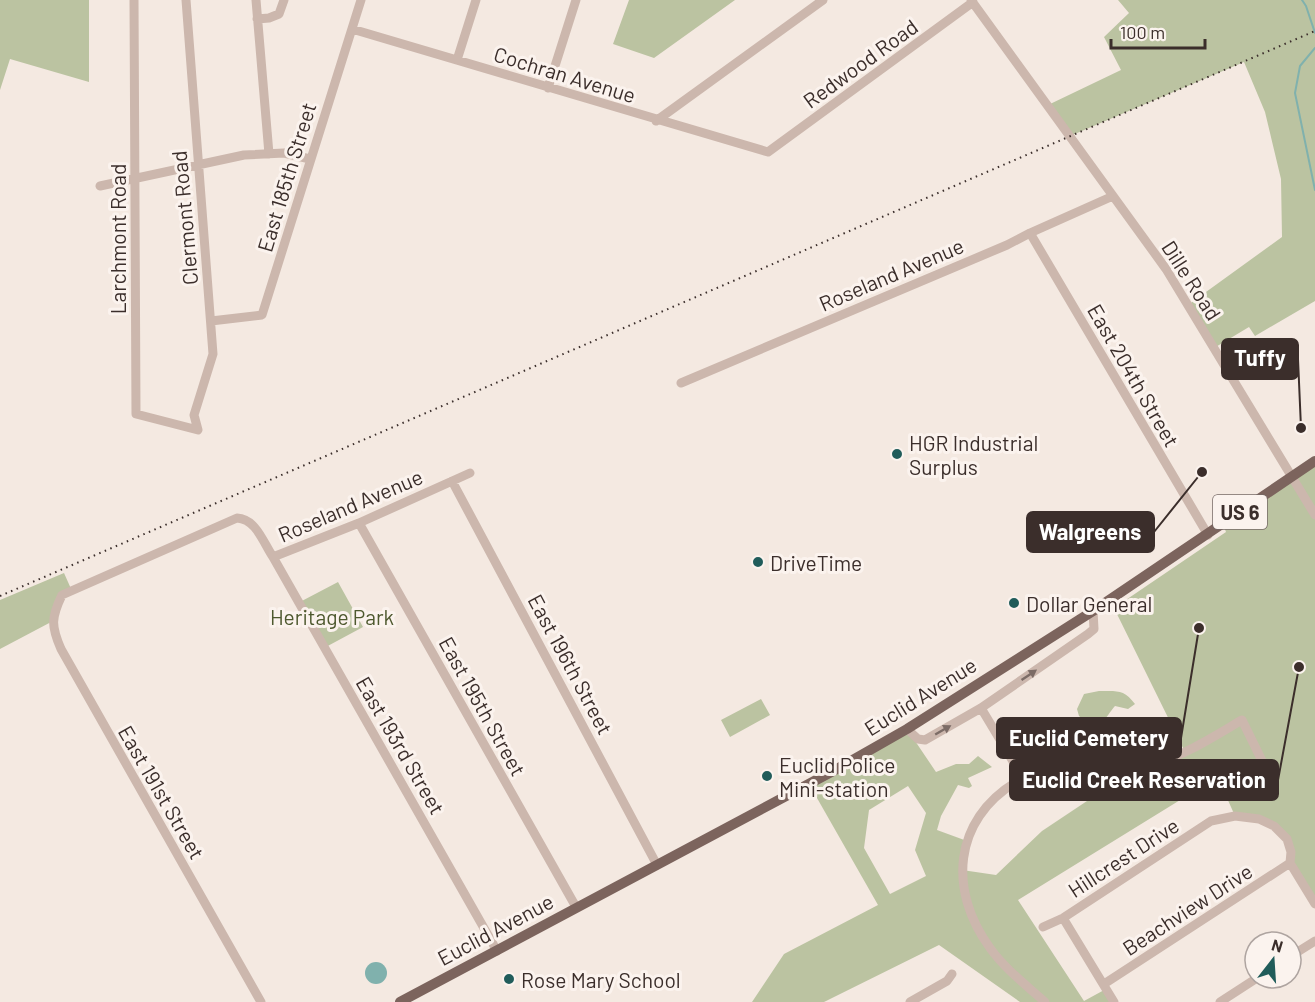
<svg xmlns="http://www.w3.org/2000/svg" width="1315" height="1002" viewBox="0 0 1315 1002" font-family="Barlow,sans-serif">
  <rect width="100%" height="100%" fill="#f4e9e1"/>
  <path fill="#bbc3a1" fill-rule="evenodd" d="M0 0H89V82L10 59 0 90Z
    M629 0H735L654 58 613 44Z
    M1118 0H1315V301L1255 336 1249 327 1214 348 1188 305 1282 237 1281 179 1265 112 1244 62 1070 136 1048 105 1121 70 1104 37 1129 13Z
    M1315 461V904L1290 863 1291 852 1274 826 1235 816 1223 789 1185 797 1018 900 1084 1001 1106 989 1114 1002H1020L939 945 824 1002H752L784 954 878 905 809 784 907 729 936 772 956 764H969L978 756 992 767 968 778 972 786 969 788 958 785 941 816 937 830 967 841 962 870 996 875 1042 831 1135 769 1143 753 1153 758 1185 752 1114 608 1226 532 1223 524ZM908 786 926 813 915 850 926 876 890 894 864 848 869 810Z
    M64 573 72 591 62 595 53 621 0 649V600Z
    M338 582 363 627 324 648 298 603Z
    M1099 691C1117 691 1124 689 1135 704L1128 709 1115 706C1108 714 1101 728 1091 729L1088 723 1079 716 1077 709 1084 694Z
    M761 699 770 715 730 737 721 720Z"/>
  <path fill="#80b1ad" d="M365 973a11 11 0 1 1 22 0a11 11 0 1 1-22 0Z"/>
  <g fill="none" stroke-linecap="round" stroke-linejoin="round">
    <path stroke="#80b1ad" stroke-width="2" d="M1302 0 1306 6 1315 33
      M1315 48 1300 66 1295 93 1315 190"/>
    <path stroke="#ccb7ad" stroke-width="9" d="M134 0 136 414 198 430 194 415 213 354 186 0
      M256 0 269 154
      M971 0 1166 269 1315 515
      M257 19 269 18 279 14 284 0
      M352 29 768 152 973 2
      M457 60 476 0
      M548 88 576 0
      M656 121 823 0
      M100 186 244 155 284 153 310 159
      M1030 233 1208 535
      M211 321 262 315 361 0
      M681 383 1007 245 1030 233 1113 196
      M452 481 657 865
      M359 523 576 907
      M273 557 359 523 470 473
      M981 708 1023 778
      M907 729 918 739 925 740 981 708 1088 634 1094 629 1093 611
      M1063 918 1114 1002
      M1043 927 1063 918 1211 821 1235 816 1259 819 1274 826 1287 839 1291 852 1290 863 1315 904
      M1291 956 1315 941
      M1104 984 1290 863
      M261 1002 61 649C51 626 51 618 62 595L237 518C256 519 263 542 273 557L497 951
      M910 1002 947 981 952 974
      M1045 1002C1026 985 1005 969 990 948 948 891 953 820 1016 782 1023 777 1030 778 1037 774 1055 764 1072 746 1092 741 1118 733 1136 757 1161 760 1176 761 1226 729 1242 720L1270 777
      M1220 1002 1257 978"/>
    <path stroke="#7c645d" stroke-width="10" d="M400 1002 835 770 907 729 1093 611 1315 461"/>
    <path stroke="#3b2e2b" stroke-width="2" stroke-dasharray="1.5 4.5" stroke-linecap="butt" d="M0 596 1315 31"/>
  </g>
  <defs><path id="oneway-solid" d="M-6-.8H1V-3.2L6.5 0L1 3.2V.8H-6Z" transform="scale(1.5)"/></defs>
  <g fill="#7c6c66">
    <use href="#oneway-solid" transform="translate(1029 675) rotate(-34)"/>
    <use href="#oneway-solid" transform="translate(943 730) rotate(-30)"/>
  </g>
  <g fill="#205c5a" stroke="#fbf3ee" stroke-width="2">
    <circle cx="897" cy="454" r="6"/>
    <circle cx="758" cy="562" r="6"/>
    <circle cx="1014" cy="603" r="6"/>
    <circle cx="767" cy="776" r="6"/>
    <circle cx="509" cy="979" r="6"/>
  </g>
  <g text-anchor="middle" dominant-baseline="central" stroke-width="6" stroke-linejoin="round" paint-order="stroke">
    <rect fill="#fbf3ee" stroke="#756966" stroke-width="1.5" x="1213" y="495" width="54" height="34" rx="4.5"/>
    <g font-size="20" font-weight="bold" fill="#3b2e2b">
      <text x="1240" y="512">US 6</text>
    </g>
    <g font-size="21" fill="#3b2e2b" stroke="#fbf3ee">
      <text transform="translate(860 63) rotate(-36)">Redwood Road</text>
      <text transform="translate(565 74) rotate(17)">Cochran Avenue</text>
      <text transform="translate(286 177) rotate(-73)">East 185th Street</text>
      <text transform="translate(184 218) rotate(-95)">Clermont Road</text>
      <text transform="translate(117 239) rotate(-90)">Larchmont Road</text>
      <text transform="translate(891 274) rotate(-23)">Roseland Avenue</text>
      <text transform="translate(1192 280) rotate(57)">Dille Road</text>
      <text transform="translate(1134 375) rotate(60)">East 204th Street</text>
      <text transform="translate(350 505) rotate(-23)">Roseland Avenue</text>
      <text transform="translate(571 664) rotate(62)">East 196th Street</text>
      <text transform="translate(920 696) rotate(-32)">Euclid Avenue</text>
      <text transform="translate(483 706) rotate(61)">East 195th Street</text>
      <text transform="translate(401 745) rotate(60)">East 193rd Street</text>
      <text transform="translate(162 792) rotate(60)">East 191st Street</text>
      <text transform="translate(1123 857) rotate(-33)">Hillcrest Drive</text>
      <text transform="translate(1187 909) rotate(-33)">Beachview Drive</text>
      <text transform="translate(495 929) rotate(-28)">Euclid Avenue</text>
    </g>
    <g font-size="21" fill="#3b2e2b" stroke="#fbf3ee" text-anchor="start">
      <text x="909" y="442">HGR Industrial<tspan x="909" dy="24">Surplus</tspan></text>
      <text x="770" y="562">DriveTime</text>
      <text x="1026" y="603">Dollar General</text>
      <text x="779" y="764">Euclid Police<tspan x="779" dy="24">Mini-station</tspan></text>
      <text x="521" y="979">Rose Mary School</text>
    </g>
    <g font-size="21" fill="#4e592f" stroke="#fbf3ee">
      <text x="332" y="616">Heritage Park</text>
    </g>
  </g>
  <path fill="none" stroke="#3b2e2b" stroke-width="2" d="M1301 428L1298 359M1202 472L1154 532M1199 628L1181 738M1299 667L1278 780"/>
  <g fill="#3b2e2b" stroke="#fbf3ee" stroke-width="2">
    <circle cx="1301" cy="428" r="6"/>
    <circle cx="1202" cy="472" r="6"/>
    <circle cx="1199" cy="628" r="6"/>
    <circle cx="1299" cy="667" r="6"/>
  </g>
  <g fill="#3b2e2b" stroke="#3b2e2b" stroke-width="2">
    <rect x="1222" y="339" width="76" height="40" rx="6"/>
    <rect x="1027" y="512" width="127" height="40" rx="6"/>
    <rect x="997" y="718" width="184" height="40" rx="6"/>
    <rect x="1010" y="760" width="268" height="40" rx="6"/>
  </g>
  <g font-size="22" text-anchor="middle" font-weight="bold" fill="#fff">
    <text x="1260" y="366">Tuffy</text>
    <text x="1090" y="540">Walgreens</text>
    <text x="1089" y="746">Euclid Cemetery</text>
    <text x="1144" y="788">Euclid Creek Reservation</text>
  </g>
  <g transform="translate(1273 960) rotate(17)"><circle r="28" fill="#fbf3ee" stroke="#aea4a0" stroke-width="1.5"/>
  <path d="M0-4.5L10 22L0 15L-10 22Z" fill="#205c5a"/>
  <text y="-9" font-size="16" font-weight="bold" text-anchor="middle" fill="#3b2e2b">N</text>
  </g>
  <path d="M1111 39v9h94v-9" fill="none" stroke="#3b2e2b" stroke-width="3"/>
  <text x="1120" y="39" font-size="18" fill="#3b2e2b" stroke="#fbf3ee" stroke-width="4.5" paint-order="stroke">100 m</text>
</svg>
